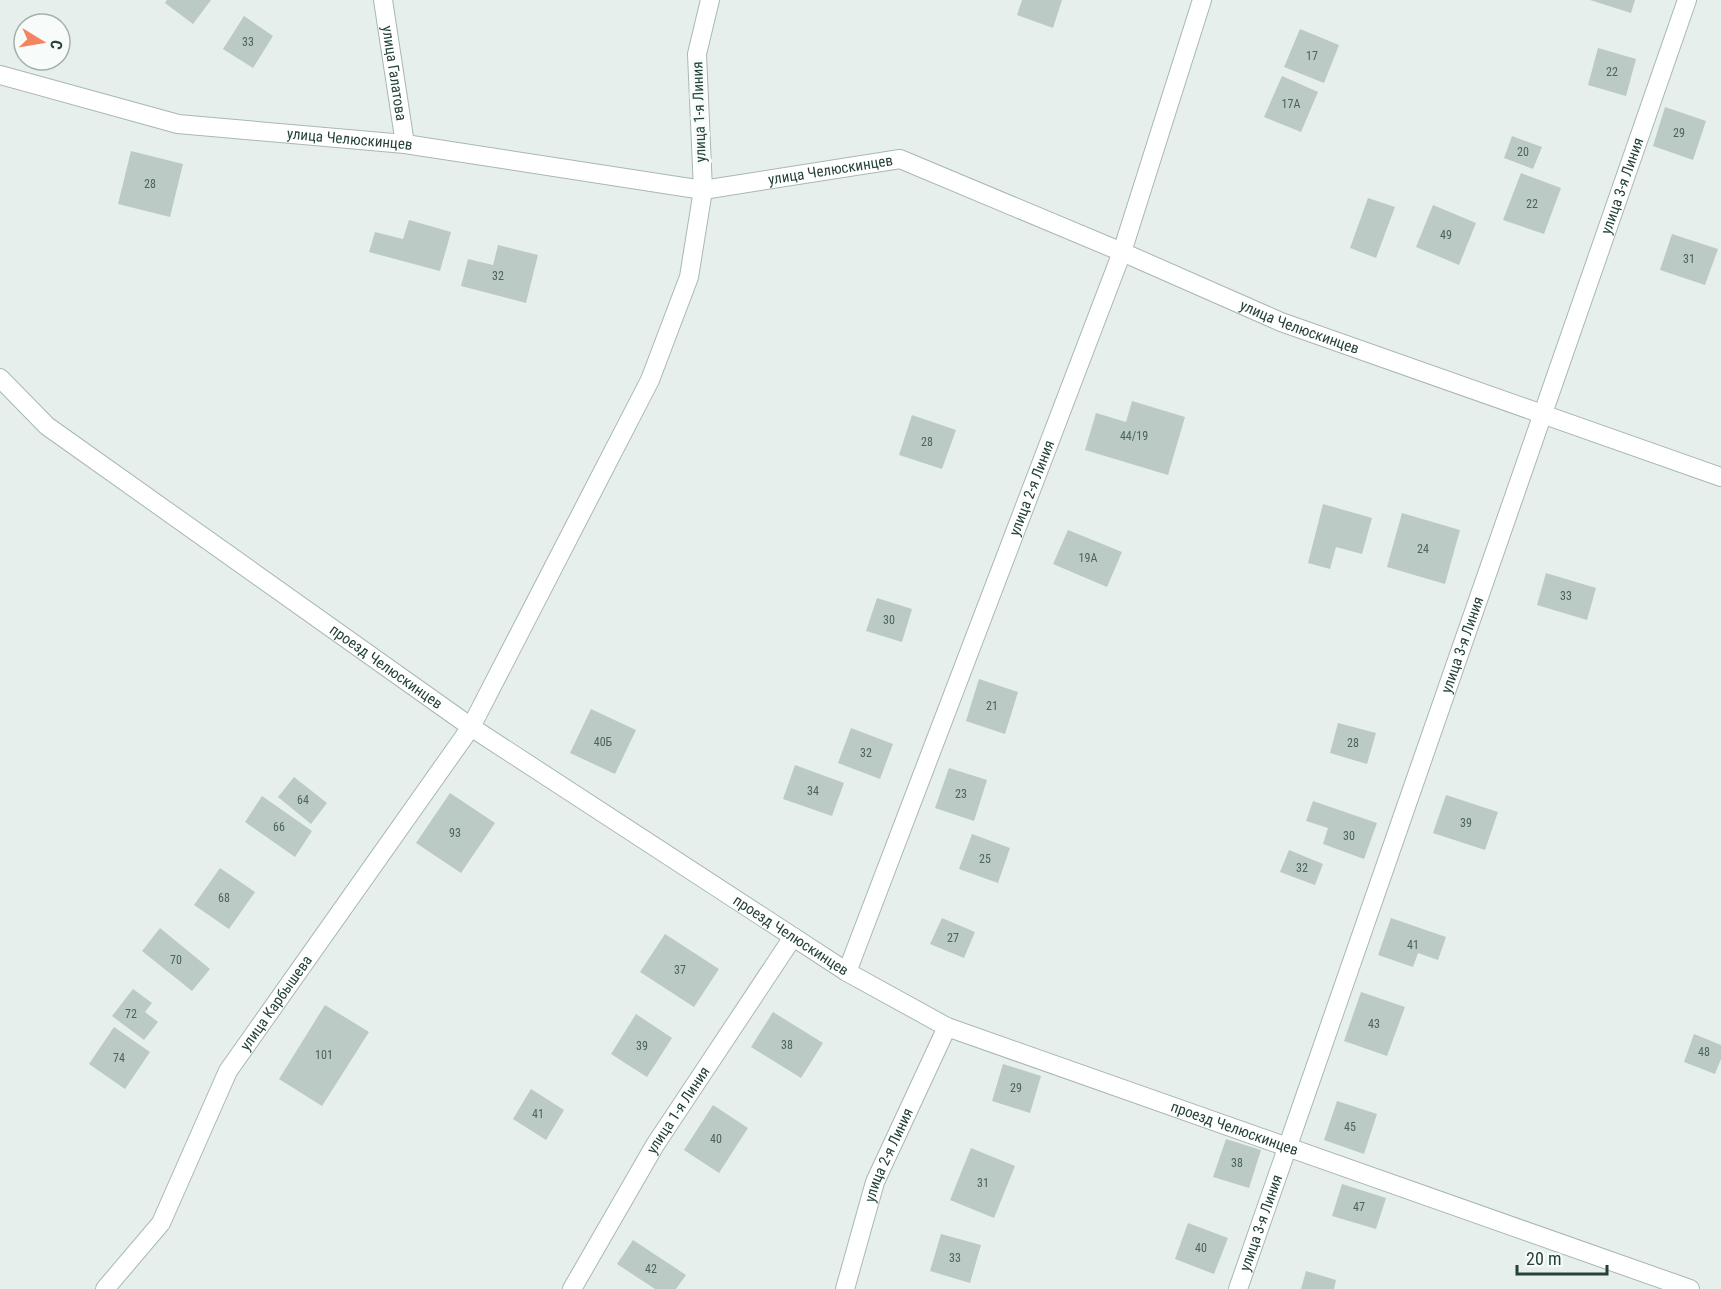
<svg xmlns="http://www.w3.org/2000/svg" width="1721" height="1289" viewBox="0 0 1721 1289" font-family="'Roboto Condensed',sans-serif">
  <rect width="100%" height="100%" fill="#e6efeb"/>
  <path fill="#bbcac4" d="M167 0H211L193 24 165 3Z
    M1022 0H1062L1053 28 1017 15Z
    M1590 0H1635L1631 13Z
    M244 16 273 36 253 68 223 49Z
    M1300 29 1339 45 1324 83 1284 67Z
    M1598 48 1636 59 1626 96 1588 85Z
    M1282 76 1318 92 1301 132 1264 117Z
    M1665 107 1706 121 1693 160 1653 146Z
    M1512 136 1542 147 1533 169 1504 158Z
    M131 151 183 164 170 217 118 204Z
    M1521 173 1561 188 1544 234 1503 220Z
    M1368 198 1395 207 1376 258 1350 248Z
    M1433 205 1476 223 1459 265 1416 247Z
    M409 220 451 232 440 271 369 252 375 232 403 239Z
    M1672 234 1718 249 1705 285 1660 270Z
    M498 245 538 255 526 303 461 286 468 259 493 265Z
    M1132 401 1185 417 1168 475 1085 450 1096 413 1126 422Z
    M912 415 956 430 942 469 899 455Z
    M1323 504 1372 518 1362 554 1336 547 1330 569 1308 563Z
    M1402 513 1460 530 1445 584 1387 567Z
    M1068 530 1122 552 1107 587 1053 564Z
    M1546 573 1596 588 1587 620 1537 605Z
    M877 598 912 609 902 642 866 631Z
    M979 679 1018 692 1005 734 966 721Z
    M591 709 636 730 615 774 570 753Z
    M1338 723 1376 733 1367 764 1330 753Z
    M851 728 893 744 880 779 838 763Z
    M795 765 844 783 832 816 783 799Z
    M949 768 987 780 974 821 935 808Z
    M294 777 327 803 311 824 278 797Z
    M450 793 495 823 461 873 416 843Z
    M1446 795 1498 812 1485 850 1433 833Z
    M262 796 312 831 295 857 245 822Z
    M1313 801 1377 823 1364 859 1323 844 1328 828 1306 821Z
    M972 834 1010 848 998 883 959 869Z
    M1289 850 1323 864 1315 885 1280 872Z
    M220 868 255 892 229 929 194 905Z
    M942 918 975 932 964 958 930 944Z
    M1391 918 1446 937 1438 960 1418 953 1413 967 1378 955Z
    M160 928 210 969 192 991 142 951Z
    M665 934 719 969 694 1007 640 972Z
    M133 989 152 1003 145 1012 158 1022 144 1040 112 1016Z
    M1361 992 1405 1007 1387 1056 1344 1041Z
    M325 1005 369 1032 322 1106 279 1079Z
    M773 1012 823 1043 801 1078 751 1047Z
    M636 1014 672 1038 647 1077 611 1054Z
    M114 1027 150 1052 125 1089 89 1064Z
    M1694 1034 1721 1045V1059L1715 1074 1684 1062Z
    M1003 1064 1041 1076 1030 1113 992 1101Z
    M531 1089 564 1110 546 1140 513 1119Z
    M1337 1101 1377 1114 1364 1154 1324 1140Z
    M713 1105 748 1128 719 1173 684 1150Z
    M1226 1139 1261 1150 1249 1188 1213 1177Z
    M971 1148 1015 1166 994 1218 950 1200Z
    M1342 1184 1386 1198 1376 1229 1332 1216Z
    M1188 1223 1228 1238 1214 1274 1175 1259Z
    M941 1234 981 1245 970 1283 930 1271Z
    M633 1240 686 1275 676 1289H655L617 1264Z
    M1306 1271 1336 1280 1334 1289H1301Z"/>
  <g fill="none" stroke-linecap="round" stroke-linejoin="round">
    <defs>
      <g id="minor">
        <path id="s1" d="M383 0 405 144"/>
        <path id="s2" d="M0 75 178 124 405 144 703 190 900 159 1122 252 1281 322 1721 477"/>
        <path id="s3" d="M0 378 47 426 471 727 847 972 947 1027 1690 1289"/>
        <path id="s4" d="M847 972 1122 252 1202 0"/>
        <path id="s5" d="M105 1289 161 1223 228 1071 471 727 650 380 689 277 703 190 697 54 710 0"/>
        <path id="s6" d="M572 1289 655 1145 793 937"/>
        <path id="s7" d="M845 1289 875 1182 947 1027"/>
        <path id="s8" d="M1238 1289 1687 0"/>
      </g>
    </defs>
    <use href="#minor" stroke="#a8b8b2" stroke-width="20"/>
    <use href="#minor" stroke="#fff" stroke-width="18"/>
  </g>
  <g text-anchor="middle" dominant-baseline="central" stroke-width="6" stroke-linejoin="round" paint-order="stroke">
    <g font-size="12" fill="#4a645c">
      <text x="248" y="42">33</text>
      <text x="1312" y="56">17</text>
      <text x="1612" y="72">22</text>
      <text x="1291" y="104">17А</text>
      <text x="1679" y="133">29</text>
      <text x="1523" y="152">20</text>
      <text x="150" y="184">28</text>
      <text x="1532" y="204">22</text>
      <text x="1446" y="235">49</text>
      <text x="1689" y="259">31</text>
      <text x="498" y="276">32</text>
      <text x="1134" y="436">44/19</text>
      <text x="927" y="442">28</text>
      <text x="1423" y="549">24</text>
      <text x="1088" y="558">19А</text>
      <text x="1566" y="596">33</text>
      <text x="889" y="620">30</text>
      <text x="992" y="706">21</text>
      <text x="603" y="742">40Б</text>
      <text x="1353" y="743">28</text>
      <text x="866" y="753">32</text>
      <text x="813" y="791">34</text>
      <text x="961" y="794">23</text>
      <text x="303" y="800">64</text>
      <text x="1466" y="823">39</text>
      <text x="279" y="827">66</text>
      <text x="455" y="833">93</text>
      <text x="1349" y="836">30</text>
      <text x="985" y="859">25</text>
      <text x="1302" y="868">32</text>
      <text x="224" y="898">68</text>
      <text x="953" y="938">27</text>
      <text x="1413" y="945">41</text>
      <text x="176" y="960">70</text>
      <text x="680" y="970">37</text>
      <text x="131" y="1014">72</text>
      <text x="1374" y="1024">43</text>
      <text x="787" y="1045">38</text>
      <text x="642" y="1046">39</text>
      <text x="1704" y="1052">48</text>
      <text x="324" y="1055">101</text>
      <text x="119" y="1058">74</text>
      <text x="1016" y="1088">29</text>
      <text x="538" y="1114">41</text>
      <text x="1350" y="1127">45</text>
      <text x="716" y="1139">40</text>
      <text x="1237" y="1163">38</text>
      <text x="983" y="1183">31</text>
      <text x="1359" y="1207">47</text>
      <text x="1201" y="1248">40</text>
      <text x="955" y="1258">33</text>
      <text x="651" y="1269">42</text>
    </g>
    <g font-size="15" fill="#24423a" stroke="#f7fbf9">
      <text stroke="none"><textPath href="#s1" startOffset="74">улица Галатова</textPath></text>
      <text transform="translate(699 112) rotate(-92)">улица 1-я Линия</text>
      <text stroke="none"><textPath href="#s2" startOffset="357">улица Челюскинцев</textPath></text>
      <text stroke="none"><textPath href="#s2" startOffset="843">улица Челюскинцев</textPath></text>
      <text stroke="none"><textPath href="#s8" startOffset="1168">улица 3-я Линия</textPath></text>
      <text stroke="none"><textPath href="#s2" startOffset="1347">улица Челюскинцев</textPath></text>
      <text stroke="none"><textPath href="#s4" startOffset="518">улица 2-я Линия</textPath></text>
      <text stroke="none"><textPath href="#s8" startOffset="682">улица 3-я Линия</textPath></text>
      <text stroke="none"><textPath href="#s3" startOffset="483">проезд Челюскинцев</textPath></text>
      <text stroke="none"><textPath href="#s3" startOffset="969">проезд Челюскинцев</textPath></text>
      <text stroke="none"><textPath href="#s5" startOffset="336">улица Карбышева</textPath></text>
      <text stroke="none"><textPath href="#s6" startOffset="208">улица 1-я Линия</textPath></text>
      <text stroke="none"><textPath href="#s3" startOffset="1455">проезд Челюскинцев</textPath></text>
      <text stroke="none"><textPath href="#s7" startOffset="141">улица 2-я Линия</textPath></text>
      <text stroke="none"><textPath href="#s8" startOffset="70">улица 3-я Линия</textPath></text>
    </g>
  </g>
  <g transform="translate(42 42) rotate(101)"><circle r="28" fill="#f7fbf9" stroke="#a3b1ad" stroke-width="1.5"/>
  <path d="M0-4.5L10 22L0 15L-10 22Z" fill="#f4845f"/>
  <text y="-9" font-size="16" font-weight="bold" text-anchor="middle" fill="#24423a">С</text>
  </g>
  <path d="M1517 1265v9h90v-9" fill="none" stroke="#24423a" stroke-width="3"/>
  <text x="1526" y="1265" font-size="18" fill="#24423a" stroke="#f7fbf9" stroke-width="4.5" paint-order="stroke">20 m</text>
</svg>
